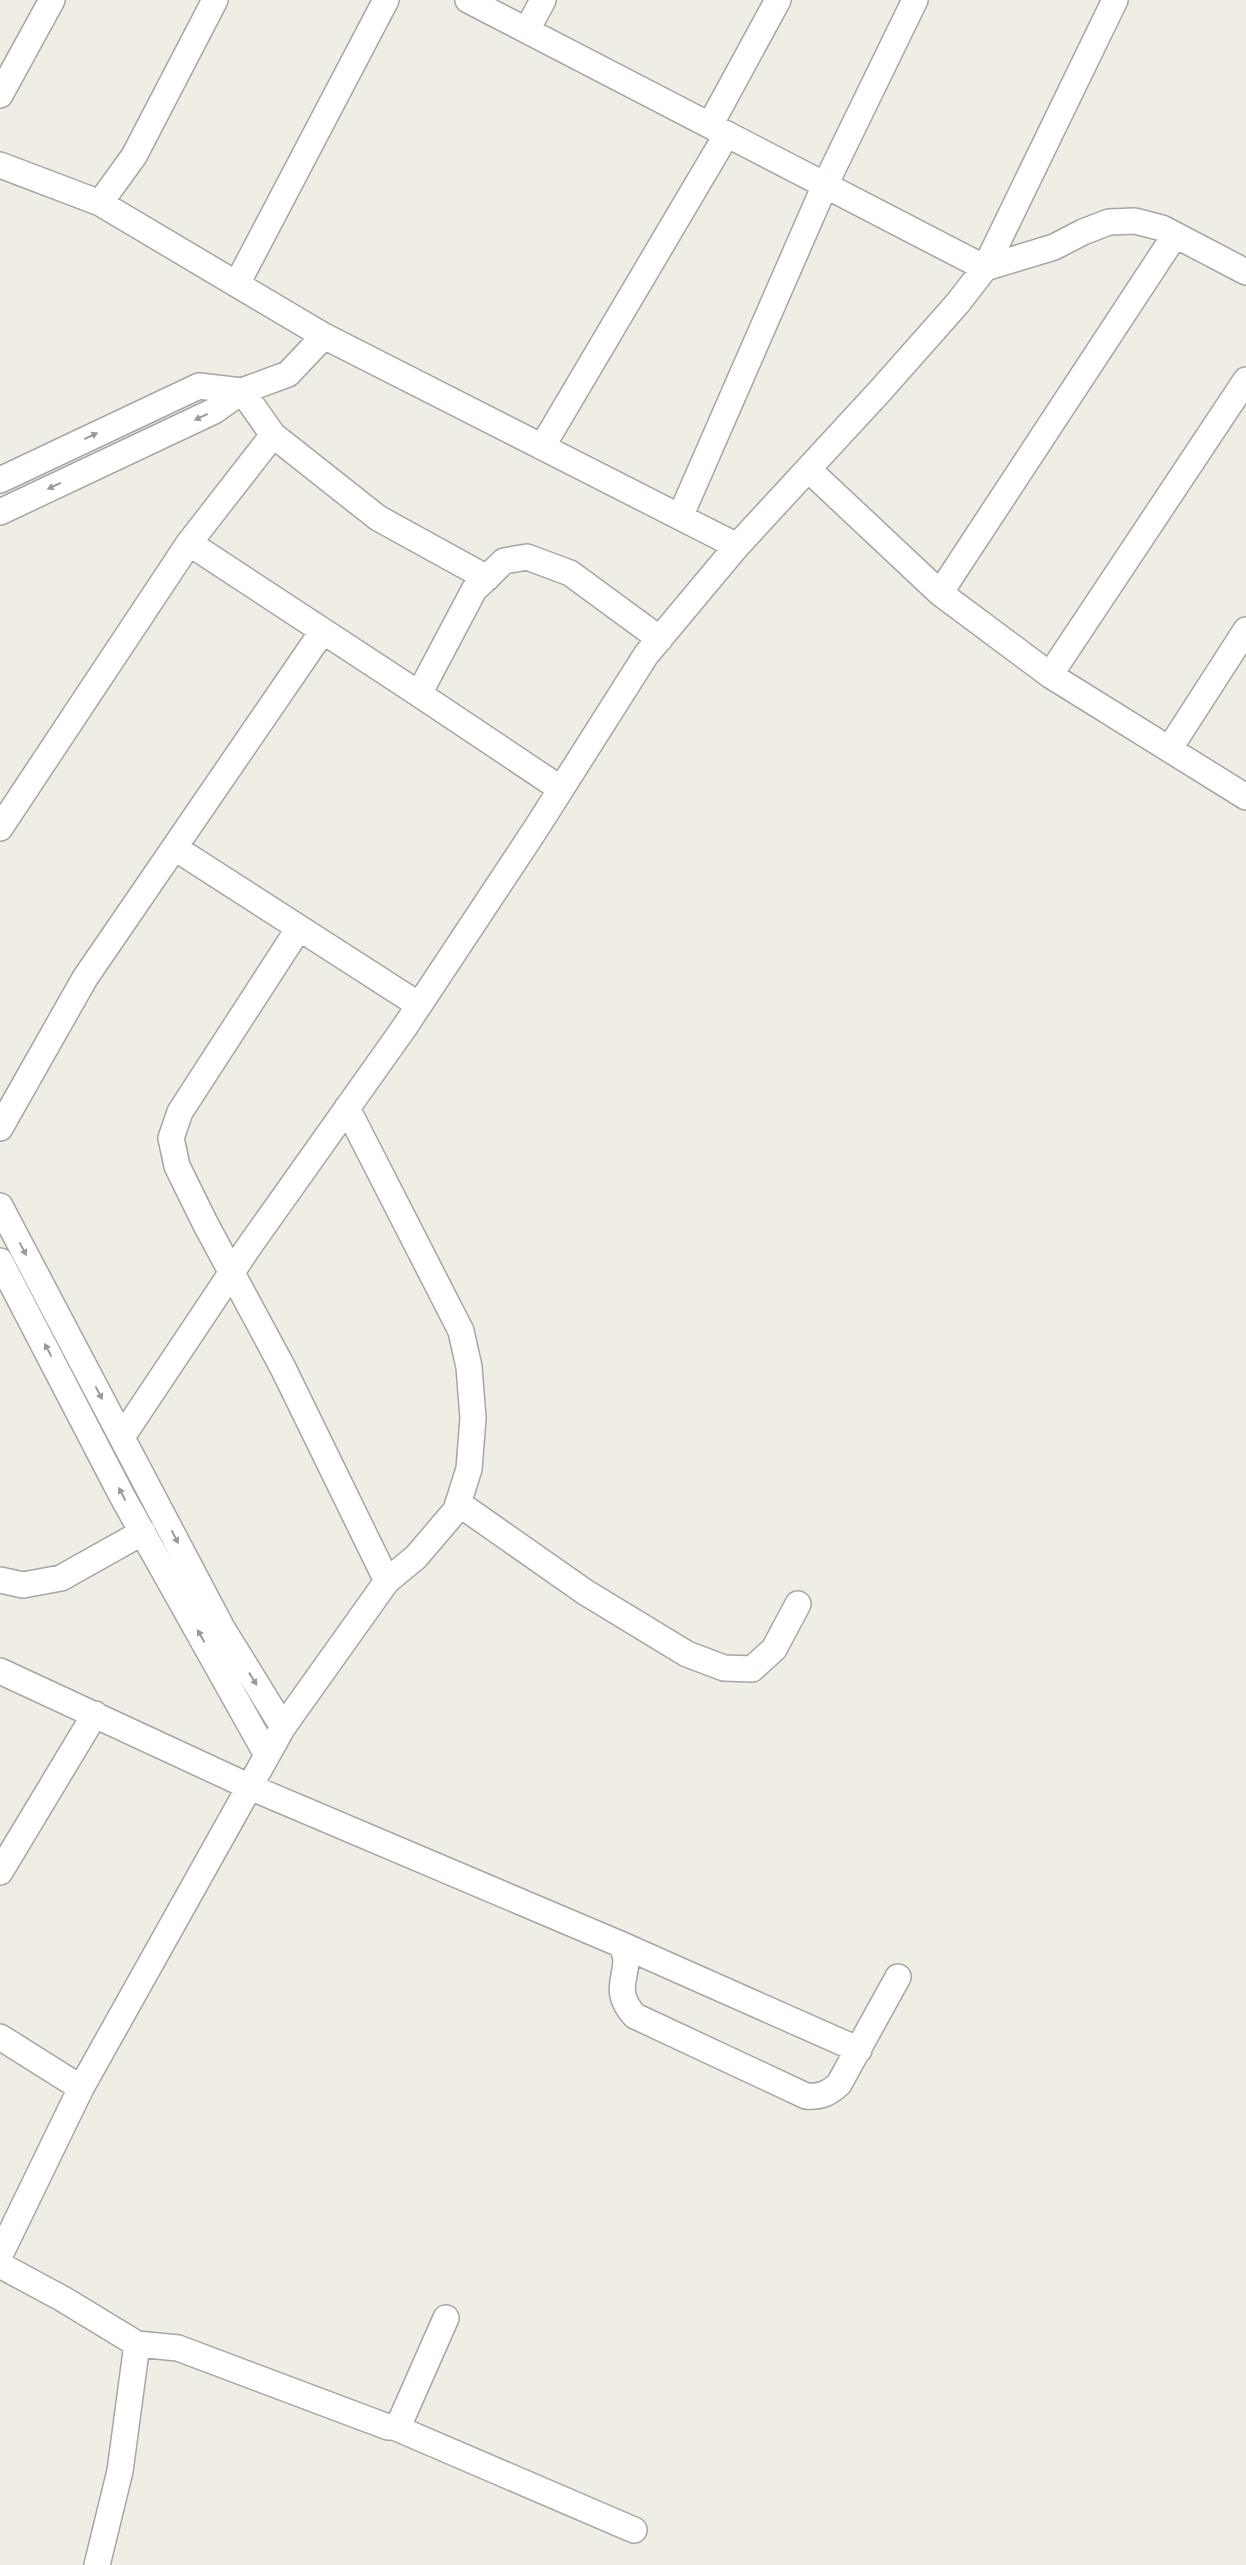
<svg xmlns="http://www.w3.org/2000/svg" width="1246" height="2565" viewBox="0 0 1246 2565" font-family="Helvetica,sans-serif">
  <rect width="100%" height="100%" fill="#f0ede4"/>
  <g fill="none" stroke-linecap="round" stroke-linejoin="round">
    <defs>
      <path id="minor" d="M468 0 985 268 1115 0
        M527 30 543 0
        M0 95 52 0
        M710 125 778 0
        M0 165 100 203 324 336 737 546
        M100 203 134 156 215 0
        M237 284 386 0
        M273 435 378 518 487 578
        M542 447 727 134
        M808 469 940 593 1050 675 1246 797
        M0 480 199 386 242 391 273 435 189 543 0 828
        M0 512 214 411 242 391 288 374 324 336
        M680 517 825 185 915 0
        M189 543 419 694 561 789
        M940 593 1175 235
        M1050 675 1246 380
        M419 694 474 590 504 561 527 557 570 573 660 639
        M1170 748 1246 630
        M175 848 419 1005
        M299 928 180 1112 171 1138 177 1166 205 1223 283 1368 387 1581
        M0 1128 85 978 322 632
        M0 1206 222 1628 283 1727
        M0 1261 122 1496 267 1755
        M122 1437 248 1248 404 1028 537 827 646 655 737 546 880 391 957 304 985 268 1054 247 1083 232 1109 222 1135 221 1162 228 1246 272
        M458 1503 585 1592 687 1654 724 1668 752 1669 774 1649 798 1604
        M0 1580 23 1585 61 1578 143 1532
        M0 1671 250 1787 620 1944 859 2050
        M0 1872 95 1714
        M620 1944C638 1969 606 1986 635 2016L806 2096C821 2097 828 2094 839 2084L898 1977
        M0 2037 81 2088
        M0 2255 81 2088 283 1727 387 1581 416 1557 456 1510 469 1469 473 1418 469 1367 461 1331 347 1108
        M0 2265 63 2299 137 2344 178 2348 388 2427H394L401 2420 446 2318
        M394 2427 634 2530
        M97 2565 120 2471 137 2344"/>
    </defs>
    <use href="#minor" stroke="#a5a5a5" stroke-width="28"/>
    <use href="#minor" stroke="#fff" stroke-width="25"/>
  </g>
  <defs><path id="oneway-solid" d="M-6-.8H1V-3.2L6.5 0L1 3.2V.8H-6Z" transform="scale(1.25)"/></defs>
  <g fill="#9a9a9a">
    <use href="#oneway-solid" transform="translate(201 417) rotate(155)"/>
    <use href="#oneway-solid" transform="translate(91 436) rotate(-25)"/>
    <use href="#oneway-solid" transform="translate(54 486) rotate(155)"/>
    <use href="#oneway-solid" transform="translate(23 1249) rotate(62)"/>
    <use href="#oneway-solid" transform="translate(48 1350) rotate(-118)"/>
    <use href="#oneway-solid" transform="translate(99 1393) rotate(62)"/>
    <use href="#oneway-solid" transform="translate(122 1494) rotate(-118)"/>
    <use href="#oneway-solid" transform="translate(175 1537) rotate(63)"/>
    <use href="#oneway-solid" transform="translate(201 1636) rotate(-119)"/>
    <use href="#oneway-solid" transform="translate(253 1679) rotate(58)"/>
  </g>
</svg>
